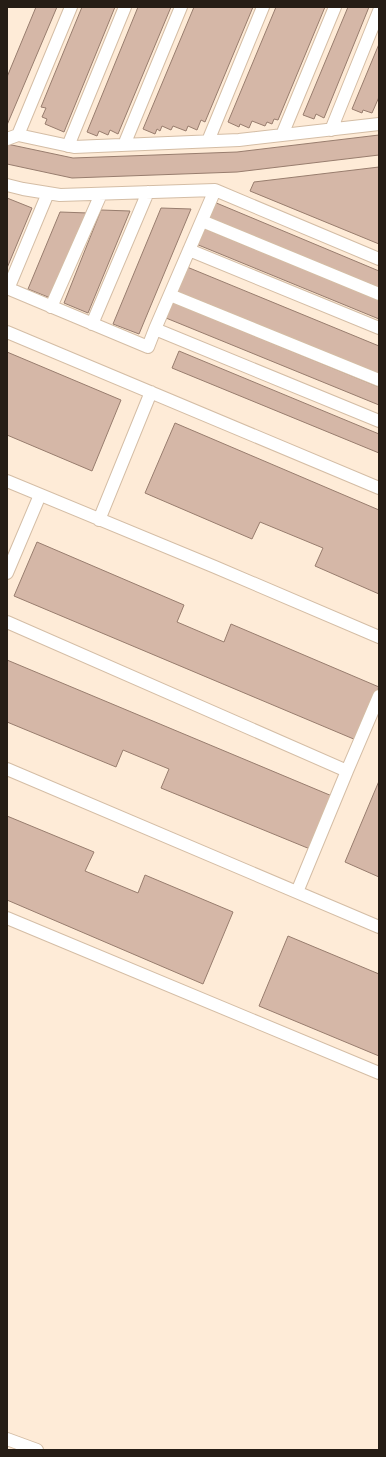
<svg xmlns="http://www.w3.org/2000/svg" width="386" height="1457" viewBox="0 0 386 1457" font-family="'Source Sans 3',sans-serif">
  <rect width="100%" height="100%" fill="#feebd7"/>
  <path fill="#d5b7a7" stroke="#987d6e" d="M36 7H57L7 125V77Z
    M82 7H115L64 132 45 124 47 119 42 117 46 108 41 107Z
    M138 7H171L118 134 110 130 108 135 99 131 97 136 87 132Z
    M194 7H253L205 122 201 120 197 130 188 126 186 131 173 126 171 130 162 126 160 131 157 129 155 134 143 129Z
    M276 7H325L278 120 274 119 272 124 267 122 265 126 252 121 249 128 240 124 239 127 228 122Z
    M348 7H369L324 118 316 114 314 119 303 115Z
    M379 44V97L372 113 363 110 362 113 352 109Z
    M379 135V155L237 172 72 178 7 164V144L73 158 237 152Z
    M379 167V244L250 191 254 182Z
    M7 198 32 208 7 268Z
    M214 202 379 271V289L208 218Z
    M161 208 191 209 139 334 113 324Z
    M101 210 130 211 88 313 64 303Z
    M60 212 88 213 53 299 28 289Z
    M203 228 379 300V319L196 244Z
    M187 267 379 346V375L177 292Z
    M172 302 379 387V405L166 318Z
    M179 351 379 434V453L172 368Z
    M7 352 121 400 92 471 7 435Z
    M175 423 379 510V594L315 566 323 548 260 522 252 539 145 493Z
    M37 542 184 605 177 622 224 642 231 624 379 687 356 740 14 596Z
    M7 660 332 796 310 849 161 788 169 769 123 750 116 767 7 722Z
    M379 781V877L345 862Z
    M7 816 94 852 85 871 138 893 145 875 233 912 203 984 7 900Z
    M288 936 379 974V1056L259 1006Z"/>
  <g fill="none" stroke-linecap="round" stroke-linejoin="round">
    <defs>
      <path id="service" d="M331 130 379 11
        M18 135 74 147 239 140 379 124
        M282 135 335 7
        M7 139 18 135 71 7
        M208 141 263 7
        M124 145 181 7
        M68 146 125 7
        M7 185 23 189 60 195 215 190 379 259
        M202 221 379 294
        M189 250 379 328
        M7 288 148 347 155 329 379 421
        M8 289 48 193
        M170 295 379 380
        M51 307 101 194
        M92 324 148 192
        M155 329 215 190
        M7 332 379 488
        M7 481 215 567 379 637
        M99 520 151 392
        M7 573 40 495
        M7 622 347 771 379 696
        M7 769 379 927
        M297 892 347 771
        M7 918 379 1073
        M7 1439 37 1450"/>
    </defs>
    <use href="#service" stroke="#d4bda5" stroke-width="14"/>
    <use href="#service" stroke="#fff" stroke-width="12"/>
  </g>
  <rect width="386" height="1457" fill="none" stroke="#261d15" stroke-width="16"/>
</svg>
